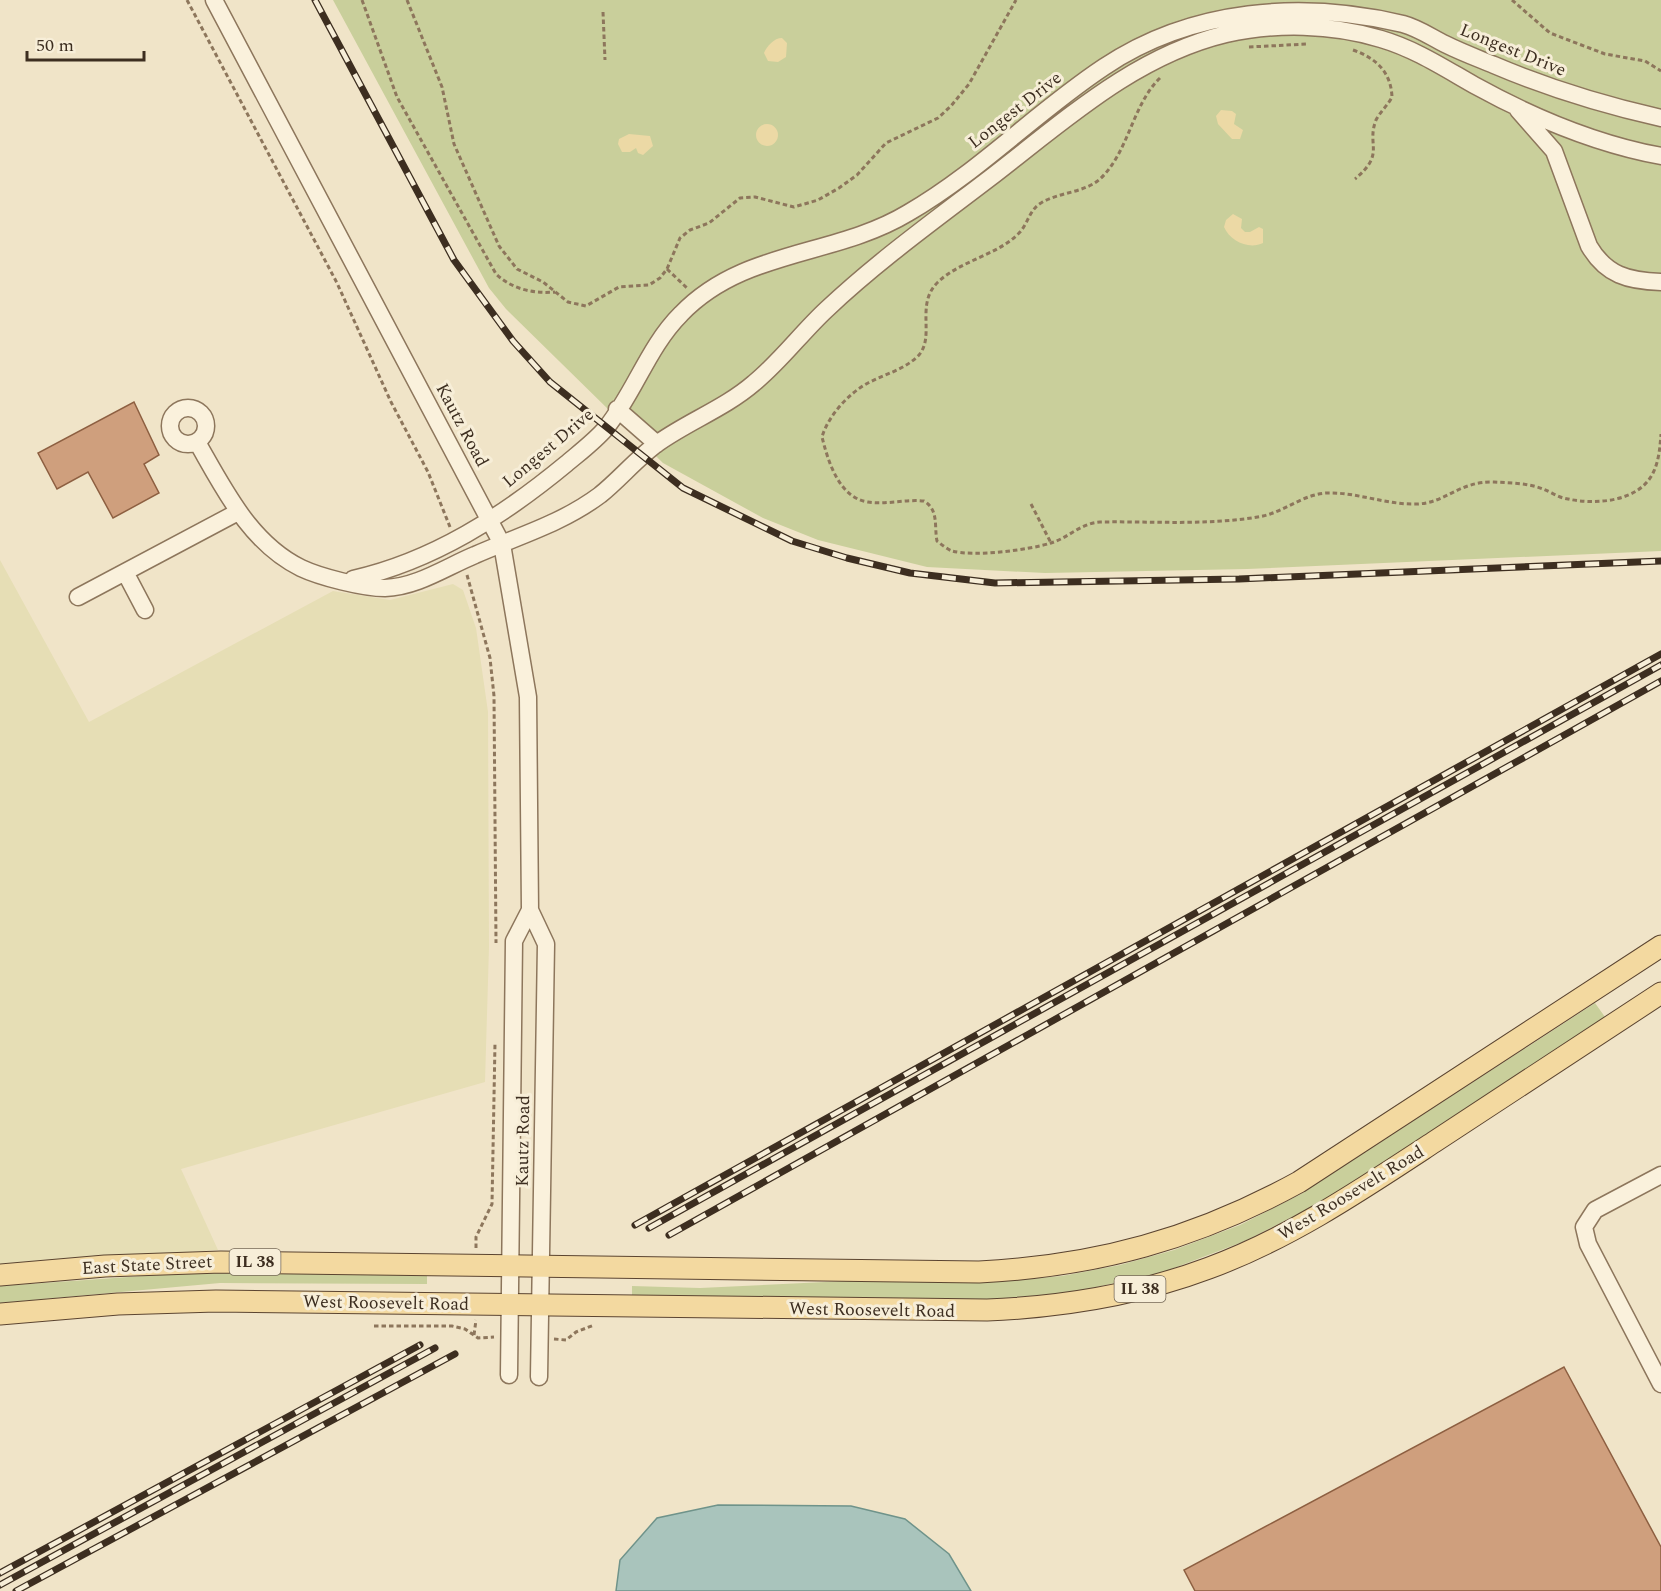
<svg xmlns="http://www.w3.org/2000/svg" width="1661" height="1591" viewBox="0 0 1661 1591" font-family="Spectral,serif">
  <rect width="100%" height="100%" fill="#f0e4c8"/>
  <path fill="#e6deb5" d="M0 560 89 722 333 591 390 600 453 584 463 590 476 628 488 712 489 947 485 1082 181 1169 218 1250 0 1265Z"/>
  <path fill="#c9cf9b" d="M333 0H1661V551L1247 569 1045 573 927 567 818 540 763 518 663 463 506 309 489 288Z
    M1595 1003 1605 1017 1324 1201 1245 1241 1161 1273 1069 1293 983 1300 632 1297V1286L700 1288 846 1281H1001L1062 1276 1120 1265 1174 1250 1240 1225 1301 1194Z
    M186 1273 427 1274V1284L220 1283 0 1303V1286Z"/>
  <path fill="#ecd9a5" d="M782 38 787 43 786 57 778 62 768 61 764 53C767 46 774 38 782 38Z
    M1221 110 1232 111 1236 114 1234 124 1243 130 1240 139H1232L1218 124 1216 116Z
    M756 135a11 11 0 1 1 22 0a11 11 0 1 1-22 0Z
    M629 134 650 136 653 146 643 155 638 153 636 148 630 152H622L618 144 619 139Z
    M1233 214 1242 219 1241 228 1245 232H1250L1259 227 1263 229V243C1249 250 1230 241 1224 227L1226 220Z"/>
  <path fill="#a9c4bc" stroke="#6f938a" stroke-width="1.5" d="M718 1505 851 1506 905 1519 949 1554 971 1591H616L620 1560 657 1518Z"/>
  <path fill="#cf9f7d" stroke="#8d5f41" stroke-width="1.5" d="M134 402 159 455 144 464 159 493 113 518 88 472 57 489 38 453Z
    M1564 1367 1661 1547V1591H1195L1184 1570Z"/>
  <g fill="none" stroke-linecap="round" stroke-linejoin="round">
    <defs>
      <path id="minor" d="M214 0 502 544 528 697 530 910 546 944 539 1377
        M1518 110 1554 151 1589 246C1606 275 1628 281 1661 282
        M170 426a18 18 0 1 1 36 0a18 18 0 1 1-36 0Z
        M617 409 657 444
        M197 442C224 489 250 543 301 568 320 577 363 588 385 588 417 587 446 567 475 555 518 536 561 524 600 495 620 479 637 458 658 443 689 421 725 408 754 383 781 361 802 332 827 309 878 261 935 220 990 178 1063 122 1134 56 1226 34 1275 23 1332 24 1381 39 1415 49 1444 68 1474 85 1532 117 1596 144 1661 156
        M125 572 145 610
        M353 579C433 561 503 516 566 464 579 453 595 441 606 428 635 392 648 347 681 314 743 249 835 257 908 213 979 172 1036 112 1104 67 1192 8 1302 0 1403 24 1418 28 1431 37 1445 44 1461 52 1477 58 1494 65 1548 88 1604 105 1661 118
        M78 597 238 512
        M1661 1175 1595 1210 1584 1227 1588 1244 1661 1384
        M509 1375 514 941 530 910"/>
      <path id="major" d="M0 1275 105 1266 221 1262 979 1272C1097 1266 1195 1239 1299 1182L1661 946
        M0 1314 118 1304 216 1301 987 1310C1062 1307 1137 1295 1209 1268 1290 1238 1361 1190 1434 1142 1509 1093 1585 1043 1661 993"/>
    </defs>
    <use href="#minor" stroke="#8d765c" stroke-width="19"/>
    <use href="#major" stroke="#5b4430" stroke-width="23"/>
    <path stroke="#8d765c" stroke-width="3" stroke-dasharray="4.5 3" stroke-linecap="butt" d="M187 0 337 283 391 402 428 472 450 527
      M362 0 397 97 496 274C512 289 533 294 555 292
      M407 0 442 87 454 144 499 246 517 269 543 282 568 302 586 306 619 287 649 285 660 278 667 269 680 238 690 230 709 223 740 198 755 197 794 207 818 200 839 188 857 175 886 143 938 118 951 106 969 84 1016 0
      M1512 0 1550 33 1605 54 1645 61 1661 71
      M603 12 605 60
      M1249 47 1308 44
      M1353 50C1376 58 1391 72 1392 97 1388 105 1380 112 1376 120 1366 146 1386 153 1355 179
      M1160 78C1132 105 1129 152 1100 179 1084 193 1059 192 1041 203 1030 209 1028 223 1020 232 999 255 961 260 938 282 914 305 937 338 917 357 903 370 885 374 868 383 849 393 828 416 822 437 828 461 839 498 868 502 886 505 905 499 924 501 939 510 934 526 937 541 942 545 947 549 952 551 974 557 1029 550 1051 543 1068 538 1081 523 1100 522 1154 521 1210 526 1263 516 1285 511 1304 494 1327 493 1357 492 1386 505 1417 504 1446 503 1459 481 1494 482 1510 483 1528 483 1543 489 1551 492 1559 498 1568 499 1595 505 1639 502 1653 473 1659 461 1660 447 1661 434
      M667 269 687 288
      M1031 504 1051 543
      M467 575 490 658 494 696 496 943
      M476 1248V1237L492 1204 495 1043
      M374 1326H452L465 1329 478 1338 494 1337
      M474 1335 476 1320
      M554 1339 566 1340 576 1332 594 1325"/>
    <use href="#minor" stroke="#faf1dc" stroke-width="16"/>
    <use href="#major" stroke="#f3d9a0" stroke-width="21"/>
    <defs>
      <path id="rail" d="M315 0 454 260 513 341 550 382 683 488 792 541 847 558 910 573 995 583 1239 579 1661 561
        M635 1225 1661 654
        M649 1228 1661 665
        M669 1235 1661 681
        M0 1573 420 1345
        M0 1585 435 1348
        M16 1591 455 1354"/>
    </defs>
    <use href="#rail" stroke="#3d2e20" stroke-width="7"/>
    <use href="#rail" stroke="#f7eed8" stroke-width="4.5" stroke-dasharray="14" stroke-linecap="butt"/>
  </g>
  <g text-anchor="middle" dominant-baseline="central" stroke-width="6" stroke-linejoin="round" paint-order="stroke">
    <g fill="#f7eed8" stroke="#756857" stroke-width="1.5">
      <rect x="229.5" y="1249" width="51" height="26" rx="4.5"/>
      <rect x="1114.5" y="1276" width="51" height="26" rx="4.5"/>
    </g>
    <g font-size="16" font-weight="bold" fill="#3d2e20">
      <text x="255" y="1262">IL 38</text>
      <text x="1140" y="1289">IL 38</text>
    </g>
    <g font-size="18" fill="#3d2e20" stroke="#f7eed8">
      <text transform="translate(1513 50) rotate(22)">Longest Drive</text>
      <text transform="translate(1015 110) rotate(-38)">Longest Drive</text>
      <text transform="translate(462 425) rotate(62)">Kautz Road</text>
      <text transform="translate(548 448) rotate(-40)">Longest Drive</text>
      <text transform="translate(523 1141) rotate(-89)">Kautz Road</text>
      <text transform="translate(1351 1193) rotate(-31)">West Roosevelt Road</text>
      <text transform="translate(147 1265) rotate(-3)">East State Street</text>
      <text transform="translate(386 1303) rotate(1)">West Roosevelt Road</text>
      <text transform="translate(872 1310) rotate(1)">West Roosevelt Road</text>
    </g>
  </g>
  <path d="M27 51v9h117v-9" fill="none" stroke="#3d2e20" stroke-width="3"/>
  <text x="36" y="51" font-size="18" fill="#3d2e20" stroke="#f7eed8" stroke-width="4.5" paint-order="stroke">50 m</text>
</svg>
